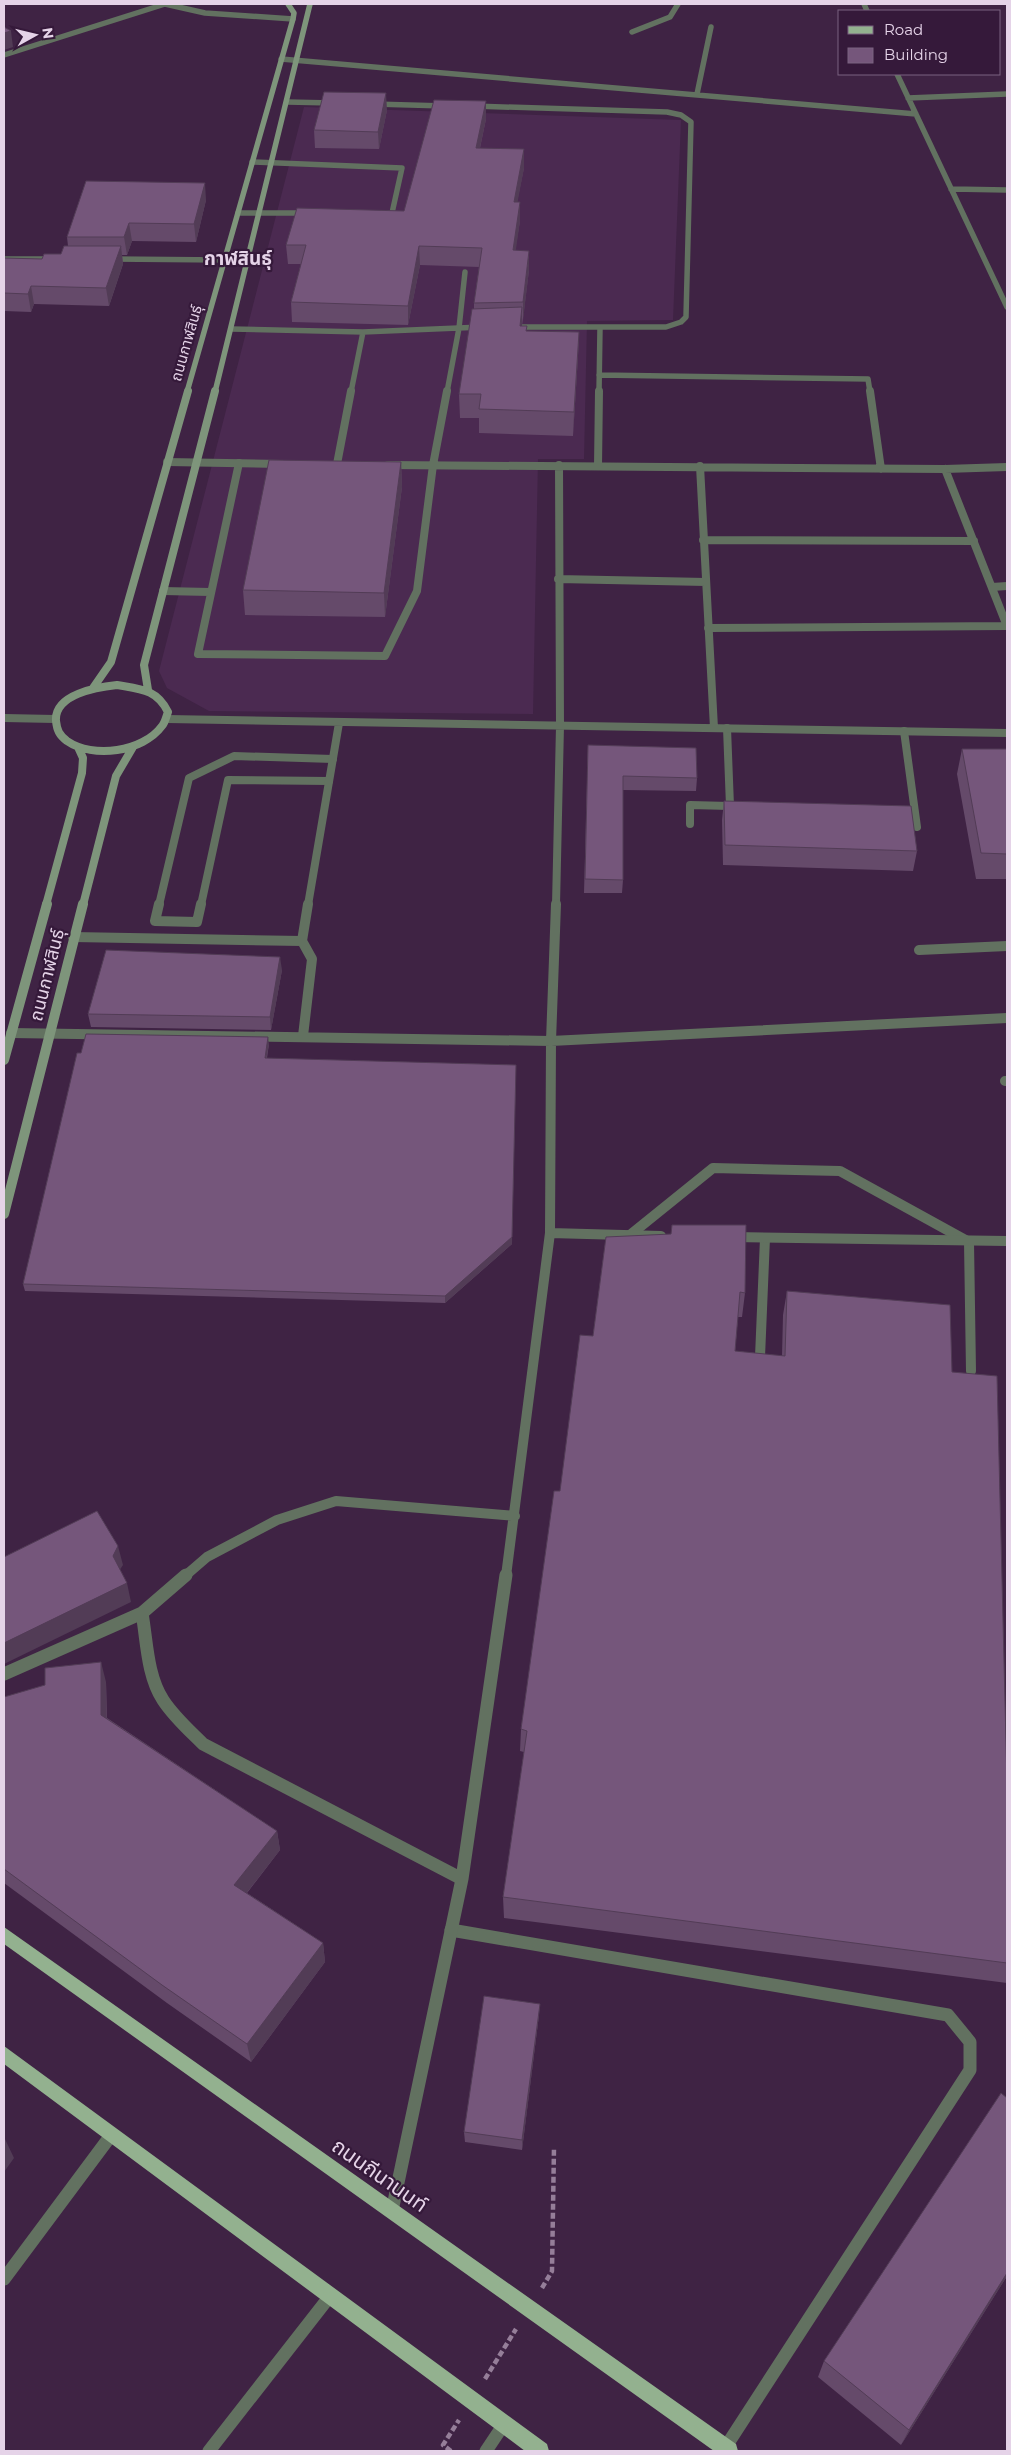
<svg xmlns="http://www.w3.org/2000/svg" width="1011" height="2455" viewBox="0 0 1011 2455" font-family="Montserrat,'Noto Sans Thai',sans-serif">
  <rect width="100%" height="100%" fill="#3f2344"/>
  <path fill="#4b2a51" d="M304 107 681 120 673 320 587 321 584 459H538L533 714 209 711 167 688 159 671Z"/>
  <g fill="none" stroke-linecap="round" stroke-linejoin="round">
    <path stroke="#957e99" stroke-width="4.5" stroke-dasharray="6 3" stroke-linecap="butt" d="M542 2288 552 2271 554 2147
      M485 2379 516 2329
      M451 2451 443 2445 459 2420"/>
    <path stroke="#627160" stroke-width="5.5" d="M165 4 205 13 293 19
      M252 162 402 168 392 213H382
      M238 213H307
      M459 328 465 272"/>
    <path stroke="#627160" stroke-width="8" d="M239 463 198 654 385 656 417 591 433 465
      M163 591 210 592
      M904 731 917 827
      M690 824V805L730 806 727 728
      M159 905 189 778 234 756 333 759
      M201 905 228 780 329 781"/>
    <path stroke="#627160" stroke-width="10" d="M159 904 155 921 197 922 201 904
      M630 1235 713 1168 840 1171 969 1242 971 1371
      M760 1357 765 1238"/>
    <path stroke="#627160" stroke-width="13" d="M451 1930 948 2015 970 2042V2070L725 2448
      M4 2279 112 2134
      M209 2451 330 2296
      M486 2451 504 2424"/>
    <path stroke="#627160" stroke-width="5.5" d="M864 4 867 11
      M632 32 670 17 678 4
      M4 55 165 4
      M281 59 916 114
      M897 74 1007 307
      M697 94 711 27
      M908 98 1007 94
      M287 102 333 103
      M373 104 446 106
      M473 106 667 112 681 115 691 122 686 317 681 322 666 327H514
      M951 189 1007 190
      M4 259H54
      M111 259 225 260
      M231 329 363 332 482 327
      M599 375 868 379 870 392
      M351 392 363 332
      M447 392 459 328
      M599 392 600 328"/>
    <path stroke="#627160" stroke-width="8" d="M870 391 881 469
      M167 462 281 464
      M337 464 351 391
      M388 465 945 469 1007 467
      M433 465 447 391
      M598 466 599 391
      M700 466 714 728
      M703 540 974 541
      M558 579 706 582
      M992 587 1007 586
      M708 628 1007 626 945 469
      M4 718 55 719
      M167 719 1007 733
      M308 905 339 723
      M556 905 560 726 559 465"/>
    <path stroke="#627160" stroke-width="10" d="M73 937 302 941 308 904
      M302 941 312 959 303 1036
      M919 950 1007 946
      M11 1033 551 1041 1007 1018
      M1005 1081H1007
      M550 1233 661 1236
      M733 1237 1007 1241
      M185 1576 207 1557 277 1520 336 1501 515 1516
      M506 1576 550 1233 551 1041 556 904"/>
    <path stroke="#627160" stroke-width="13" d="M186 1575 142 1613C147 1642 147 1675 163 1700 174 1717 189 1730 203 1744L462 1879
      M4 1674 142 1613
      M392 2211 462 1879 506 1575"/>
    <path stroke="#7e957b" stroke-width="5.5" d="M187 392 293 19 294 13 288 4
      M215 392 310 4"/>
    <path stroke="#7e957b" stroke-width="8" d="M117 685C140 689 157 689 168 712 166 717 165 723 162 726 143 752 93 759 67 741 59 735 57 730 56 721 54 694 98 687 117 685Z
      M93 688 111 662 188 391
      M148 690 144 665 215 391
      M46 905 82 773 83 758 78 747
      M83 905 116 776 133 747"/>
    <path stroke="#7e957b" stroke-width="10" d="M4 1060 47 904
      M4 1214 83 904"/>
    <path fill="#93b18f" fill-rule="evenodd" d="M4 1927 736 2444 738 2451H714L4 1944Z
      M4 2046 547 2444 549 2451H525L4 2064Z"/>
  </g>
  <path fill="#654a6a" d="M486 101V119L480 148 524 168 517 202H520V221L515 251H529V270L522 326 527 331 579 332 578 356 573 436 479 433V418H460L459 394 474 309V303L479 267 420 265 408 325 292 322 291 302 301 264H288L286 245 404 211Z
    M387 110 379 149 315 148 314 130Z
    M206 200 196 242 132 241 127 255H122L123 264 109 306 34 304 31 312 4 311V258L42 259 61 254 68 246 67 237Z
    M401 462 402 487 385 617 245 615 243 590Z
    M588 745 697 778 696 791 623 790V880L622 893H584Z
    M962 749H1007V879H976L957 774Z
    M724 801 917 851 913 871 723 865 722 820Z
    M282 970 271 1030 91 1027 88 1014Z
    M269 1044 267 1058 512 1244 445 1303 25 1291 23 1284Z
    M606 1237 745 1293 742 1317H738L735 1351 782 1356 783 1315 787 1291 952 1372 1007 1783V1983L504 1918 503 1897 524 1752 520 1751 521 1729 560 1491 593 1336Z
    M106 1682 107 1718 277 1831 280 1850 247 1893 323 1943 325 1962 251 2062 167 2003 4 1883V1697Z
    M539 2015 522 2150 465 2142 464 2132Z
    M1007 2098V2276L901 2445 818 2377 824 2361Z"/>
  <path fill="#523c56" d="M11 31 13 47 4 50V33Z
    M386 93 387 110 379 149 378 132Z
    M486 101V119L476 166V148Z
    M524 149V168L514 221V202Z
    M205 183 206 200 196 242 194 224Z
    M520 202V221L513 270V250Z
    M129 223 132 241 127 255 124 237Z
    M121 246 123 264 109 306 106 288Z
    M419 246 420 265 408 325V306Z
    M529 251V270L523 321V302Z
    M31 286 34 304 31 312 28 294Z
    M522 307V331L520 326Z
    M579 332 578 356 573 436 574 412Z
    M401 462 402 487 385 617 384 593Z
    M280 957 282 970 271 1030 270 1017Z
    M268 1037 269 1044 265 1065V1058Z
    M516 1065 512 1244 445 1303V1296Z
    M118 1546 123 1565 117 1574 113 1556Z
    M127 1583 131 1602 4 1664V1643Z
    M101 1662 106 1682 107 1735 101 1715Z
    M277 1831 280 1850 238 1904 234 1885Z
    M323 1943 325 1962 251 2062 247 2044Z
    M540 2004 539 2015 522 2150V2140Z
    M5 2139 14 2158 4 2172V2141Z
    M1007 2273V2276L901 2445 909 2430Z"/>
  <path fill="#75567b" stroke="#523c56" d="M4 27 11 31 4 33Z
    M324 92 386 93 378 132 314 130Z
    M434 100 486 101 476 148 524 149 514 202H520L513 250 529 251 523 302 474 303 482 248 419 246 408 306 291 302 306 245H286L297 208 404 211Z
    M86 181 205 183 194 224 129 223 124 237H67Z
    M64 246H121L106 288 31 286 28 294 4 293V258L42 259 44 254H61Z
    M522 307 520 326H527L526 331 579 332 574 412 479 409 481 394H459L472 309Z
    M269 460 401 462 384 593 243 590Z
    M588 745 696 748 697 778 623 776V880L585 879Z
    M962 749H1007V854L981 853Z
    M724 801 911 806 917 851 725 845Z
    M106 950 280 957 270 1017 88 1014Z
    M86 1034 268 1037 265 1058 516 1065 512 1237 445 1296 23 1284 77 1053H81Z
    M672 1225H746L745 1293 740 1292 735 1351 785 1356 787 1291 950 1305 952 1372 997 1376 1007 1783V1963L503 1897 527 1731 521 1729 554 1491H560L580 1335 593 1336 606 1237 671 1234Z
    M97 1511 118 1546 113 1556 127 1583 4 1643V1557Z
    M101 1662V1715L277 1831 234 1885 323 1943 247 2044 162 1985 4 1869V1697L45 1685V1668Z
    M484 1996 540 2004 522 2140 464 2132Z
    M1001 2093 1007 2098V2273L909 2430 824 2361Z"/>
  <g text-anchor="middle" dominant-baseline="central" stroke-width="4.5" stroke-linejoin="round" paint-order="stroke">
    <g font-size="15" fill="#e5d3e8" stroke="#35193a">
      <text transform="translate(186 343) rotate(-74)">ถนนกาฬสินธุ์</text>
    </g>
    <g font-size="18" fill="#e5d3e8" stroke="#35193a">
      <text transform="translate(47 975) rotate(-76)">ถนนกาฬสินธุ์</text>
    </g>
    <g font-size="19" font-weight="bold" fill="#e5d3e8" stroke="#35193a">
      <text x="238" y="258">กาฬสินธุ์</text>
    </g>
    <g font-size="21" fill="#e5d3e8" stroke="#35193a">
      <text transform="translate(380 2175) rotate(35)">ถนนถีนานนท์</text>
    </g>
  </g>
  <rect width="1011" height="2455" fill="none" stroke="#e5d3e8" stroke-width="10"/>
  <rect x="838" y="10" width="162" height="65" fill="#35193a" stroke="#7b6380"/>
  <rect x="848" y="26" width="25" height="8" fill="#93b18f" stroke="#7b6380"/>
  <text x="884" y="35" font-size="15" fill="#e5d3e8">Road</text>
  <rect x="848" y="48" width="25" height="15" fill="#75567b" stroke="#7b6380"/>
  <text x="884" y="60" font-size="15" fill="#e5d3e8">Building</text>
  <g transform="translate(35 35) rotate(82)" stroke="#35193a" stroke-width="4" paint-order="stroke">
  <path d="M0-4L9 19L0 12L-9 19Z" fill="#e5d3e8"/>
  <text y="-8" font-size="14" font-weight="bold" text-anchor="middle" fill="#e5d3e8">N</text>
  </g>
</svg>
